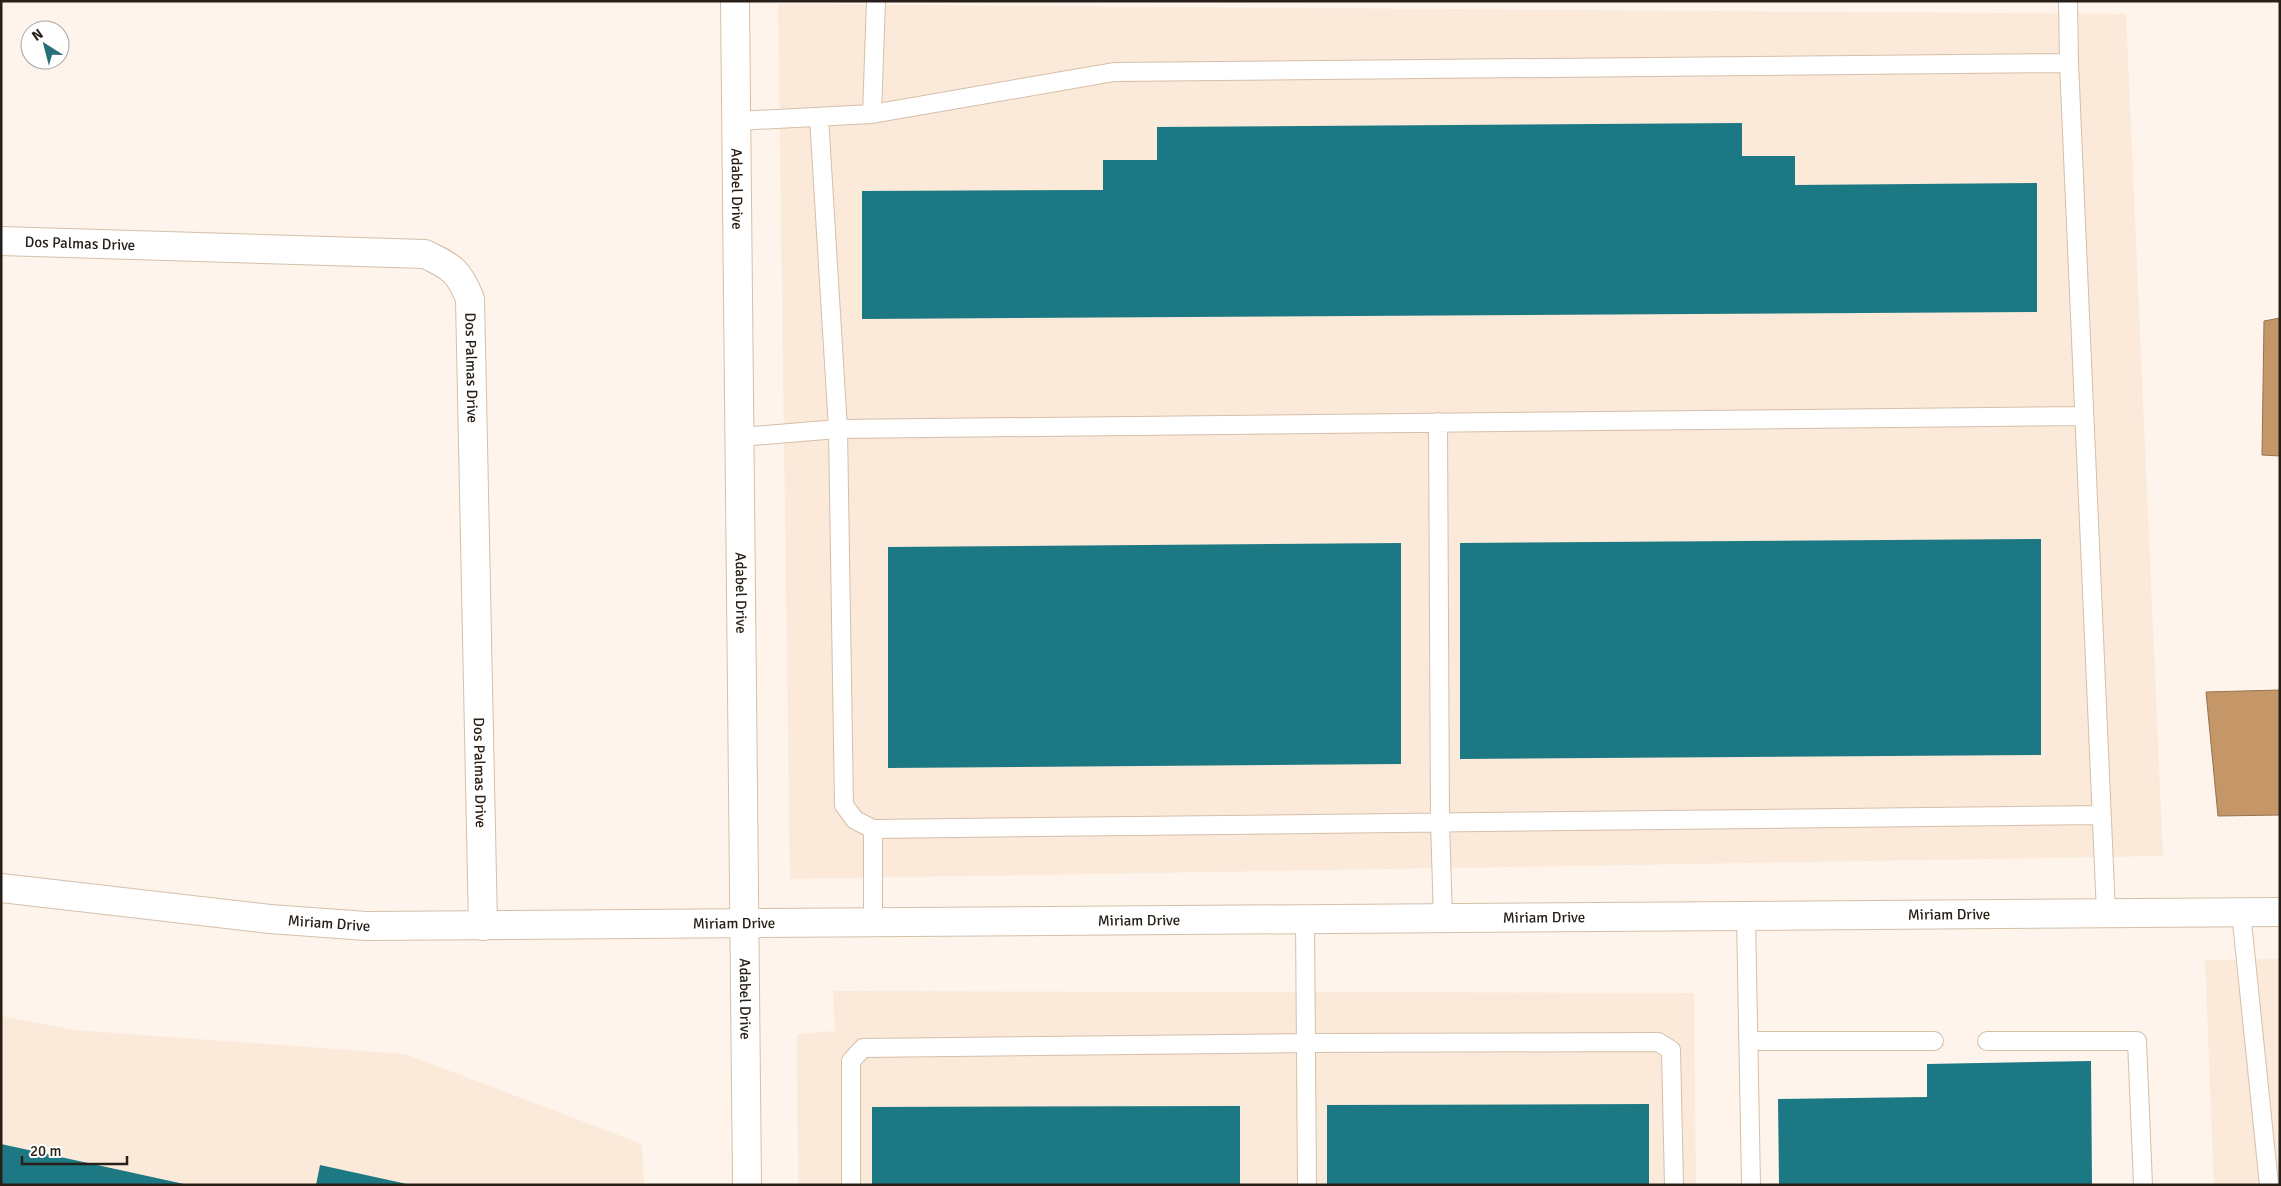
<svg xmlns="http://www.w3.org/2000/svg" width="2281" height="1186" viewBox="0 0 2281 1186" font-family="Signika,sans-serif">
  <rect width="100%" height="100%" fill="#fef4eb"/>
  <path fill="#fbead9" d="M778 4 2126 14 2163 856 790 879Z
    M2280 959V1185H2214L2205 960Z
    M833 991 1694 993 1696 1185H798L797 1034 835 1031Z
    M1 1016 74 1030 405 1054 642 1144 644 1185H1Z"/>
  <path fill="#c49668" stroke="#957350" d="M2280 318V456L2262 455 2264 321Z
    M2280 690V815L2218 816 2206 692Z"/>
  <path fill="#1c7883" d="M1742 123V156H1795V185L2037 183V312L862 319V191L1103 190V160H1157V127Z
    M2041 539V755L1460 759V543Z
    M1401 543V764L888 768V547Z
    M2091 1061 2092 1185H1779L1778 1099 1927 1097V1064Z
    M1649 1104V1185H1327V1105Z
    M1240 1106V1185H872V1107Z
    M1 1144 184 1184V1185H1Z
    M320 1165 407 1184 406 1185H316Z"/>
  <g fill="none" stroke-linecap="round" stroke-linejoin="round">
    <defs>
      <path id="lane" d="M2069 63 2106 913
        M872 114 876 1
        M736 121 872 114 1114 72 2069 63 2068 1
        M2084 416 838 429 844 805 855 820 873 829 2101 815
        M1438 422 1440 822 1443 919
        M740 437 838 429 819 117
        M2241 912 2269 1185
        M1746 916 1751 1185
        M1305 920 1307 1185
        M873 923V829
        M1749 1041H1934
        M1987 1041H2137L2143 1185
        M851 1185V1061L863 1048 1306 1043 1658 1042 1671 1050 1674 1185"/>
      <g id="street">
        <path id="s1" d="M735 1 747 1185"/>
        <path id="s2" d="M1 241 425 254C452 267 459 271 470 299L483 926"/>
        <path id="s3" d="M1 888 270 919 366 926 2280 912"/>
      </g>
    </defs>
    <use href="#lane" stroke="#d5bfa9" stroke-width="20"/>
    <use href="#street" stroke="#d5bfa9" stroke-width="30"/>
    <use href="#lane" stroke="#fff" stroke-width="18"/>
    <use href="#street" stroke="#fff" stroke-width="28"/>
  </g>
  <g text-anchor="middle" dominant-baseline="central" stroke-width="4" stroke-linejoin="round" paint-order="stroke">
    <g font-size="15" fill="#282018" stroke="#fff">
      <text stroke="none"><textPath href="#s1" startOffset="188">Adabel Drive</textPath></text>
      <text stroke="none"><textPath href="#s2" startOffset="79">Dos Palmas Drive</textPath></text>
      <text stroke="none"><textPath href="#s2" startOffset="559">Dos Palmas Drive</textPath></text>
      <text stroke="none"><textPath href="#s1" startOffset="592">Adabel Drive</textPath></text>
      <text stroke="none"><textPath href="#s2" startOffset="964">Dos Palmas Drive</textPath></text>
      <text stroke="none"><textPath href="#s3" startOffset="1950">Miriam Drive</textPath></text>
      <text stroke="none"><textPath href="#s3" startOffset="1545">Miriam Drive</textPath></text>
      <text stroke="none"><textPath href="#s3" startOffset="1140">Miriam Drive</textPath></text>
      <text stroke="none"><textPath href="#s3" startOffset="330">Miriam Drive</textPath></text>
      <text stroke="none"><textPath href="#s3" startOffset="735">Miriam Drive</textPath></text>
      <text stroke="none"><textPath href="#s1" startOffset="998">Adabel Drive</textPath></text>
    </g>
  </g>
  <rect width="2281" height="1186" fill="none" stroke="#282018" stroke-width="5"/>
  <g transform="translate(45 45) rotate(324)"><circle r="24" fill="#ffffff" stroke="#a9a6a3"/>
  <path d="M0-4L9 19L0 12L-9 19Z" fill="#277079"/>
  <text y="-8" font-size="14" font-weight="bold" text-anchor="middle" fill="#282018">N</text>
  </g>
  <path d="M22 1156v8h105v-8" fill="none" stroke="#282018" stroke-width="2.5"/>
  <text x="30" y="1156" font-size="15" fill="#282018" stroke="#ffffff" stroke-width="4" paint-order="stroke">20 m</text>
</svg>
